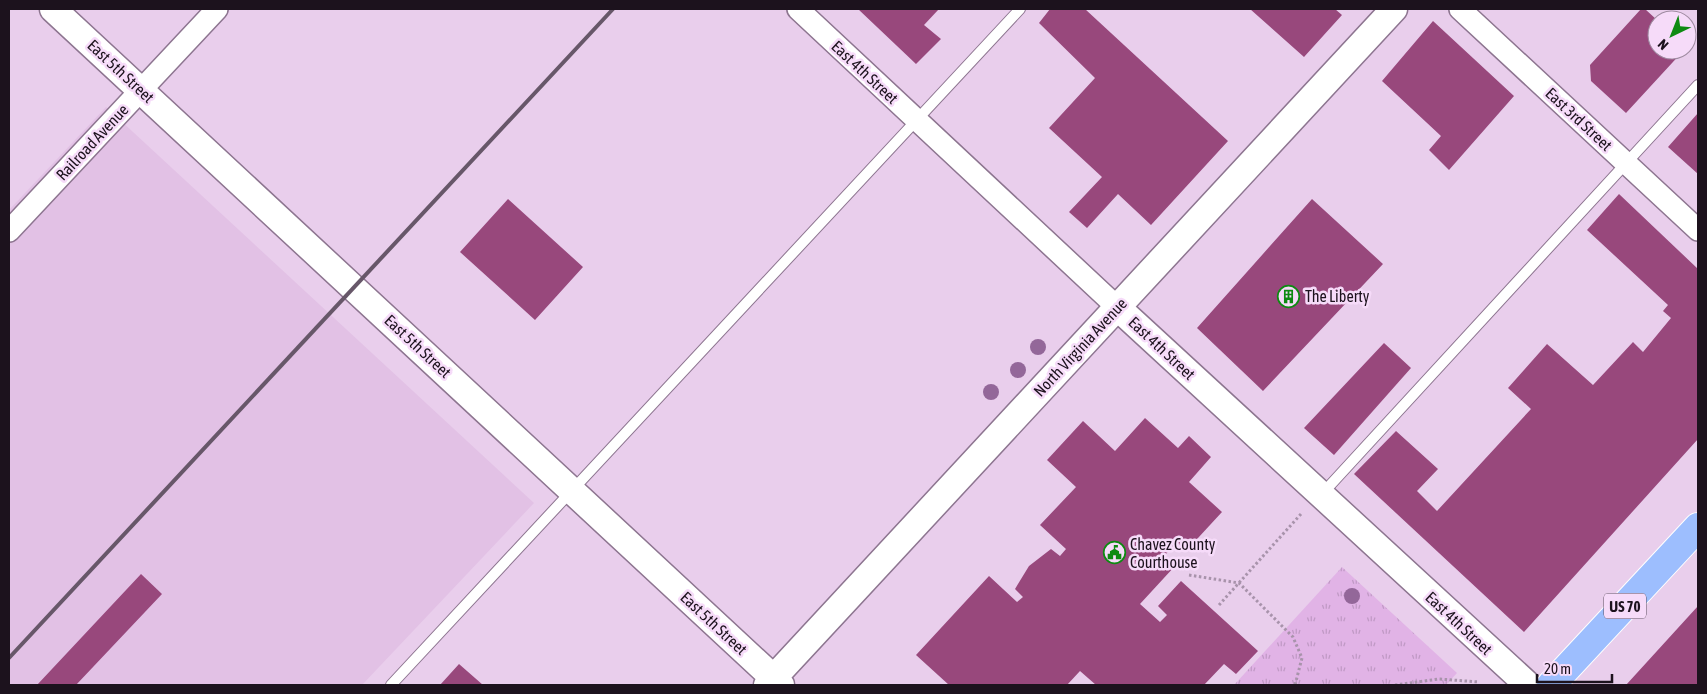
<svg xmlns="http://www.w3.org/2000/svg" width="1707" height="694" viewBox="0 0 1707 694" font-family="'Asap Condensed',sans-serif">
  <defs>
    <pattern id="grass-tufts" width="24" height="20" patternUnits="userSpaceOnUse" patternTransform="scale(1.25)"><rect width="24" height="20" fill="#e1b3e6"/><path d="M3 7l-1-3M5 7V3M7 7l1-3M15 17l-1-3M17 17v-4M19 17l1-3" fill="none" stroke="#c099c5"/></pattern>
  </defs>
  <rect width="100%" height="100%" fill="#e9ceec"/>
  <path fill="#e2c1e5" d="M106 107 534 503 362 685H9V210Z"/>
  <path fill="url(#grass-tufts)" d="M1342 567 1457 673 1446 685H1234Z"/>
  <path fill="#98487c" d="M858 9H939L924 25 941 39 916 64Z
    M1050 9H1085L1228 141 1151 225 1118 194 1087 228 1069 212 1102 177 1049 128 1095 78 1039 23Z
    M1250 9H1335L1342 15 1304 57Z
    M1641 9H1645L1657 20V50H1684L1626 113 1591 81 1590 65Z
    M1433 21 1514 96 1449 170 1429 150 1441 136 1382 81Z
    M1698 113V174L1668 147Z
    M1619 194 1698 269V439L1524 632 1354 474 1396 431 1438 469 1417 491 1437 511 1531 409 1508 388 1547 344 1593 385 1633 342 1643 352 1671 318 1663 311 1668 305 1587 230Z
    M508 199 583 267 535 320 460 252Z
    M1312 199 1383 264 1263 391 1197 328Z
    M1384 343 1411 368 1334 455 1304 428Z
    M1145 418 1178 448 1189 436 1211 457 1189 482 1222 512 1186 551 1177 542 1164 556 1175 566 1140 604 1160 622 1167 615 1158 606 1181 581 1258 651 1236 674 1224 664 1204 685H1096L1080 671 1067 685H949L916 655 989 576 1017 602 1023 597 1015 589 1029 566 1051 549 1060 556 1066 549 1040 525 1076 487 1047 460 1083 421 1115 451Z
    M141 574 162 594 76 685H37Z
    M1698 606V685H1626Z
    M459 664 483 685H440Z"/>
  <g fill="none" stroke-linecap="round" stroke-linejoin="round">
    <defs>
      <path id="service" d="M1322 494 1698 85
        M391 685 1020 9"/>
      <path id="minor" d="M798 9 1117 307
        M1460 9 1698 230
        M9 231 217 9"/>
      <path id="tertiary" d="M53 9 781 685
        M1117 307 1528 685
        M767 685 1394 9"/>
      <path id="primary" d="M1551 685 1698 527"/>
    </defs>
    <use href="#service" stroke="#8d7590" stroke-width="12"/>
    <use href="#minor" stroke="#8d7590" stroke-width="24"/>
    <use href="#tertiary" stroke="#8d7590" stroke-width="29"/>
    <use href="#primary" stroke="#fff" stroke-width="30"/>
    <path stroke="#a893ab" stroke-width="3" stroke-dasharray="2.5 2.5" stroke-linecap="butt" d="M1189 575 1239 583 1293 637 1302 658 1295 685
      M1219 605 1301 514
      M1395 685 1439 679 1479 682"/>
    <use href="#service" stroke="#fff" stroke-width="10"/>
    <use href="#minor" stroke="#fff" stroke-width="21"/>
    <use href="#tertiary" stroke="#fff" stroke-width="26"/>
    <use href="#primary" stroke="#9dbefe" stroke-width="28"/>
    <path stroke="#675769" stroke-width="4" d="M9 658 613 9"/>
  </g>
  <g fill="#936799">
    <circle cx="1038" cy="347" r="8"/>
    <circle cx="1018" cy="370" r="8"/>
    <circle cx="991" cy="392" r="8"/>
    <circle cx="1352" cy="596" r="8"/>
  </g>
  <defs>
    <symbol id="building-ring" viewBox="-11 -11 22 22"><circle r="9.5" fill="#f6dbf9" stroke="#0e8a12" stroke-width="1.5"/><path d="M-4-6H4V6H1V3H-1V6H-4ZM-2.5-4.3h1.7v1.8h-1.7ZM.8-4.3h1.7v1.8H.8ZM-2.5-1h1.7V.8h-1.7ZM.8-1h1.7V.8H.8Z" fill="#0e8a12"/></symbol>
    <symbol id="civic-ring" viewBox="-11 -11 22 22"><circle r="9.5" fill="#f6dbf9" stroke="#0e8a12" stroke-width="1.5"/><path d="M-.6-6.5H3V-4.5H.6V-3L4-1V1h2V6H-6V1h2V-1L-.6-3ZM-1.2 2.5V6h2.4V2.5Z" fill="#0e8a12"/></symbol>
  </defs>
  <g fill-rule="evenodd">
    <use href="#building-ring" x="1276" y="284" width="25" height="25"/>
    <use href="#civic-ring" x="1102" y="540" width="25" height="25"/>
  </g>
  <g text-anchor="middle" dominant-baseline="central" stroke-width="5" stroke-linejoin="round" paint-order="stroke">
    <rect fill="#f6dbf9" stroke="#5d4e5f" stroke-width="1" x="1604" y="593.5" width="42" height="25" rx="4"/>
    <g font-size="15" font-weight="bold" fill="#1c121d">
      <text x="1625" y="606">US 70</text>
    </g>
    <g font-size="16" fill="#1c121d" stroke="#f6dbf9">
      <text transform="translate(121 71) rotate(43)">East 5th Street</text>
      <text transform="translate(865 72) rotate(43)">East 4th Street</text>
      <text transform="translate(1579 119) rotate(43)">East 3rd Street</text>
      <text transform="translate(92 142) rotate(-47)">Railroad Avenue</text>
      <text transform="translate(418 346) rotate(43)">East 5th Street</text>
      <text transform="translate(1080 347) rotate(-47)">North Virginia Avenue</text>
      <text transform="translate(1162 348) rotate(43)">East 4th Street</text>
      <text transform="translate(714 623) rotate(43)">East 5th Street</text>
      <text transform="translate(1459 623) rotate(43)">East 4th Street</text>
    </g>
    <g font-size="16" fill="#1c121d" stroke="#f6dbf9" text-anchor="start">
      <text x="1305" y="296">The Liberty</text>
      <text x="1130" y="544">Chavez County<tspan x="1130" dy="18">Courthouse</tspan></text>
    </g>
  </g>
  <rect width="1707" height="694" fill="none" stroke="#1c121d" stroke-width="20"/>
  <g transform="translate(1672 35) rotate(223)"><circle r="24" fill="#f6dbf9" stroke="#9f8ba1"/>
  <path d="M0-4L9 19L0 12L-9 19Z" fill="#0e8a12"/>
  <text y="-8" font-size="14" font-weight="bold" text-anchor="middle" fill="#1c121d">N</text>
  </g>
  <path d="M1537 674v8h75v-8" fill="none" stroke="#1c121d" stroke-width="2.5"/>
  <text x="1544" y="674" font-size="15" fill="#1c121d" stroke="#f6dbf9" stroke-width="4" paint-order="stroke">20 m</text>
</svg>
